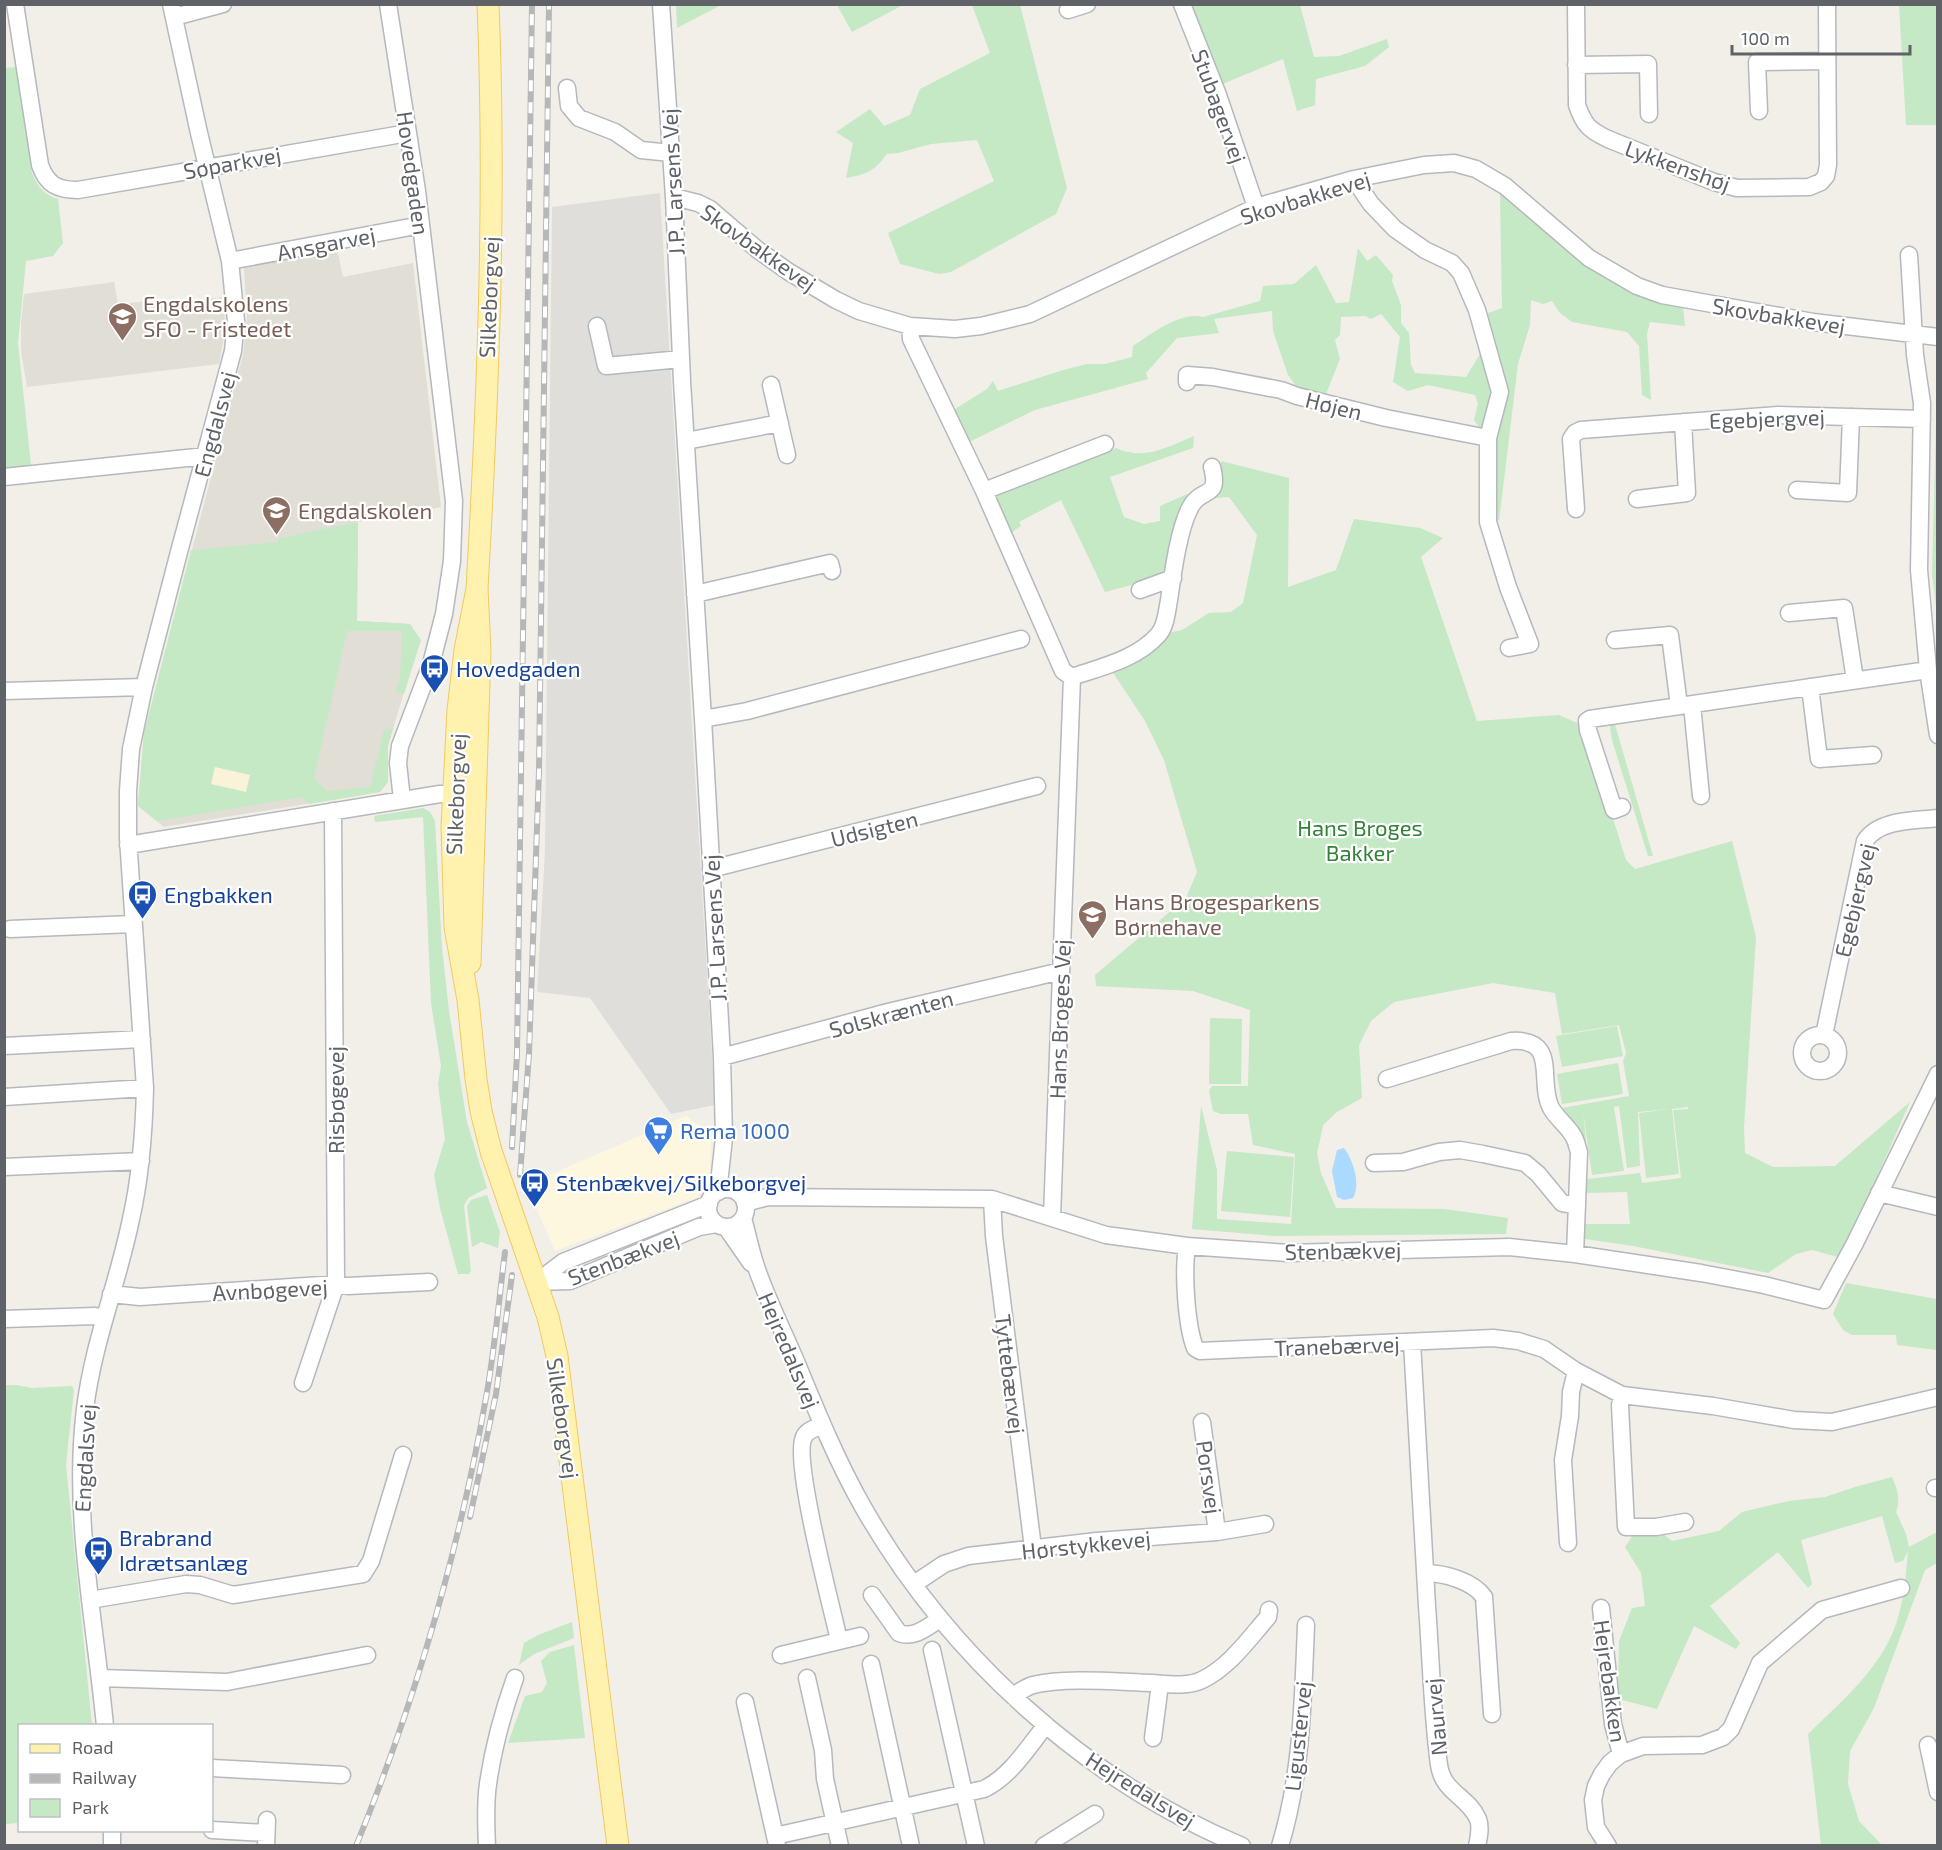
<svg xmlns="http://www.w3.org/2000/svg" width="1942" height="1850" viewBox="0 0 1942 1850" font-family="'Exo 2',sans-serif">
  <rect width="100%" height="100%" fill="#f1efe8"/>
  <path fill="#fef7e0" d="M686 1116 711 1134 710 1180 704 1184 698 1197 555 1251 526 1185Z"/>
  <path fill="#e0deda" d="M660 193 715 1105 671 1114 590 998 537 992 545 851 552 207Z"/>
  <path fill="#e1ded6" d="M335 239 343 277 413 263 441 507 358 522 357 621 410 624 407 682 388 746V782L380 792 164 827 138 806 144 733 243 355 247 317 243 254Z
    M114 282 118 304 161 300 162 305 224 297 225 330 219 364 27 387 21 352V323L24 294Z"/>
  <path fill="#c5e8c5" d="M1191 4 1300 5 1314 57 1339 56 1387 39 1389 47 1365 66 1316 79 1315 105 1297 111 1283 59 1220 85Z
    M676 5V4L721 5 677 28Z
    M837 5H903L852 32Z
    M972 5H1020L1067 188 1056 214 951 272 939 274 900 264 888 233 994 181 977 140 931 144 898 153 887 154C874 171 868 174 846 178L853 143 836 132 870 109 884 126 910 115 920 89 990 53Z
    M1899 5H1937V125H1906Z
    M16 67 32 173C38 187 43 194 58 199L63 243 53 256 26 261 18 343 31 465 5 469 4 68Z
    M1500 193 1543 227 1683 305 1685 326 1650 322 1647 334 1651 400 1642 395 1639 346 1627 332 1572 322 1559 312 1552 301 1543 304 1531 300 1530 325 1518 364 1499 521 1492 516V453L1502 390 1483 315 1502 308Z
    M1358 248 1367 261 1376 255 1393 275 1392 281 1401 305V323L1409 333 1411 365 1415 373 1466 377 1483 349 1495 387 1483 428H1480L1474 420 1478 404 1475 395 1428 385 1408 391 1393 382 1400 337 1381 314 1371 319 1365 316 1341 317 1340 335 1335 340 1340 359 1326 394 1299 390 1288 375 1273 331 1272 311 1214 319 1219 333 1177 338 1146 373 1148 379 1035 410 969 442 952 411 987 389 993 381 998 391 1063 370 1087 364H1105L1132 357 1133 346C1151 334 1181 311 1203 317L1260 301 1263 286 1294 284 1316 265 1336 303 1349 302Z
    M1937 385V615L1932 574Z
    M1194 436 1193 448 1110 477 1124 517 1144 524 1160 521V506L1192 492 1170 575 1105 592 1061 500 1019 522 1021 526 1008 535 994 499 998 491 1116 448C1145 461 1167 447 1194 436Z
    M1221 461 1289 478 1288 587 1336 570 1354 519 1420 528 1443 538 1421 557 1477 721 1559 715 1584 726 1626 860 1635 869 1732 841 1756 937 1744 1128 1745 1153 1773 1167 1835 1166 1910 1102 1876 1179 1838 1257 1812 1250 1796 1254 1768 1273 1633 1246 1585 1239V1224H1630L1627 1192 1585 1193 1587 1179 1640 1173 1642 1183 1681 1178 1673 1110 1688 1109V1107L1672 1109 1679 1174 1646 1178 1639 1113 1669 1109 1638 1112 1640 1166 1627 1168 1619 1106 1614 1107 1624 1171 1592 1175 1583 1111 1586 1141 1562 1108 1629 1096 1623 1061 1626 1053 1619 1025 1562 1034 1555 993 1493 983 1394 1002 1371 1021 1359 1045 1362 1098 1337 1112 1323 1125 1317 1154 1321 1173 1336 1208 1445 1209 1508 1218 1506 1234 1274 1236 1192 1229 1201 1106 1217 1170V1219L1291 1224 1295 1154 1253 1145 1248 1114H1221L1213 1111 1209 1091 1212 1086H1248L1250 1010 1193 991 1096 986 1095 975 1186 898 1197 872 1164 760 1145 721 1110 668 1163 634 1182 630 1209 613 1231 612 1243 603 1257 535 1229 497 1206 499 1221 485Z
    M358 522 357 621 410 624 421 640 404 694 395 691 400 680 402 631H347L314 778 327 791 370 787 384 730 393 728 388 746V782L380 792 309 804 301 797 157 821 138 806 144 733 191 550 277 542 280 538Z
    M1609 720 1614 721 1653 856H1648L1612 740Z
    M423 808 430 812 435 821 442 948 449 1011 467 1122 487 1188 468 1198 464 1206 471 1271 469 1274H458L440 1208 434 1175 445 1139 438 1084 441 1066 431 1003 423 817 375 822 374 816Z
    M1210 1018 1242 1019 1241 1084H1209Z
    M1617 1026 1623 1056 1562 1067 1556 1036Z
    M1618 1063 1623 1094 1562 1104 1557 1074Z
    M1227 1151 1294 1157 1290 1217 1221 1211Z
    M487 1195 500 1232 498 1248 481 1242 472 1247 467 1206 471 1200Z
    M1846 1283 1937 1299V1350L1897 1345 1896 1335H1852L1843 1330 1833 1314Z
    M5 1385H16L32 1388 72 1386 74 1390 66 1465 92 1725 20 1726 19 1823 5 1824Z
    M1892 1477C1897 1488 1901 1500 1896 1512L1906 1534 1909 1547 1937 1532V1563L1925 1570 1874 1708 1850 1751 1848 1784 1859 1821 1882 1845H1821L1808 1734C1843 1700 1887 1663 1899 1614 1905 1593 1906 1572 1908 1551L1903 1561 1895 1563 1882 1516 1801 1540 1812 1584 1808 1588 1778 1552 1710 1606 1740 1643 1736 1649 1694 1626 1657 1709 1618 1699 1619 1641 1632 1608 1645 1606 1641 1573 1625 1547 1635 1532 1658 1530 1672 1541 1719 1531 1742 1512 1789 1501 1825 1497 1855 1487Z
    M572 1622 574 1638 534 1654 519 1665 524 1643 538 1635Z
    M574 1645 585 1738 508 1743 525 1696 542 1692 547 1683 541 1661 550 1652Z"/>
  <path fill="#fbf3d9" d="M215 767 250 775 246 792 211 784Z"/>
  <path fill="#aadaff" d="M1344 1148C1353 1160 1361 1184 1353 1198L1344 1200 1337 1197 1332 1171 1337 1150Z"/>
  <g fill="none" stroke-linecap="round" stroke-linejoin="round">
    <defs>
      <path id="minor" d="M15 4 40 165C47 185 58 190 78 190L408 133
        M388 4 417 191 454 501 452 561 444 614 431 664 400 746 398 763 402 800
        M661 4 674 197 682 381 703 719 722 1057 724 1138 718 1192
        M1182 4 1218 95 1256 207
        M1576 4 1577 105C1584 125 1589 130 1608 139L1714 182 1737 188 1809 187 1821 182 1826 176 1828 165 1827 4
        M1068 10 1087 4
        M174 17 223 4
        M1576 65 1648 64 1649 114
        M567 88 569 106 579 118 615 132 641 150 671 153
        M1759 111 1757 62 1827 61
        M1354 179 1371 204 1395 229 1425 250 1452 263 1461 273 1477 310 1500 392 1488 438V522L1508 587 1530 644 1509 648
        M674 197 698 203 710 209 758 250 789 272 836 300 859 311 910 326 955 329 981 326 1030 314 1256 207 1354 179 1424 165 1454 163 1476 169 1505 186 1589 258 1637 286 1662 295 1813 322 1938 337
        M1909 255 1915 355 1922 403 1919 570 1928 670 1938 735
        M230 261 421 225
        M597 326 606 366 681 359
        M910 326 911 339 984 491 1063 671 1072 677C1101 667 1137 659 1158 635 1166 627 1167 610 1169 600 1173 573 1178 533 1189 510 1200 485 1221 501 1212 467
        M1187 382V375L1213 377 1281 390 1297 396 1386 418 1488 438
        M771 385 787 455
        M686 441 780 423
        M4 477 206 456
        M1797 490 1848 493 1851 417
        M984 491 1105 444
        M1637 499 1687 493 1683 422
        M1576 509 1571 439 1575 433 1581 430 1778 415 1922 419
        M1140 590 1173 578
        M695 594 830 563 832 571
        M1789 613 1844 608 1855 680
        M1615 640 1670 635 1679 706
        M1810 687 1819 759 1873 755
        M4 691 144 687
        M1692 705 1701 796
        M703 719 747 711 1021 639
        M1622 807 1614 810 1588 730 1587 721 1590 719 1928 670
        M128 845 440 794H465
        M711 869 1037 786
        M10 929 133 924
        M1824 1035 1865 841C1879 819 1914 821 1938 818
        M1802 1053a18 18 0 1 1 36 0a18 18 0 1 1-36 0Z
        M4 1046 142 1039
        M722 1057 888 1012 1061 971
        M1387 1079 1511 1041C1560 1038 1537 1081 1551 1108 1556 1117 1566 1125 1572 1134 1576 1139 1577 1146 1579 1152L1575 1254
        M4 1097 145 1088
        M1374 1163 1403 1162 1439 1152 1460 1150 1483 1154 1525 1163 1538 1174 1562 1203 1577 1206
        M4 1167 141 1161
        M708 1208a19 19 0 1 1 38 0a19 19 0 1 1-38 0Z
        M1879 1193 1938 1207
        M992 1199 994 1236 1033 1548
        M745 1203 768 1197 992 1199 1106 1235 1187 1246 1288 1253 1509 1247 1575 1254 1701 1273 1764 1285 1824 1300 1854 1245 1938 1074
        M1052 1217 1072 677
        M743 1218C748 1237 752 1257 759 1275 771 1308 787 1339 800 1371 819 1417 838 1463 863 1507 947 1654 1084 1780 1242 1846
        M726 1227 751 1263
        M1187 1246C1183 1272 1186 1324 1195 1348L1200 1351 1493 1338 1518 1341 1544 1349 1576 1371 1622 1395 1713 1406 1794 1420 1832 1422 1938 1397
        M537 1282 570 1281 699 1227 717 1224
        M537 1282 563 1262 709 1204
        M111 1294 140 1297 336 1284 348 1286 429 1282
        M4 1319 95 1316 104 1318
        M1412 1342C1417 1430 1422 1518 1427 1606 1431 1659 1432 1712 1439 1765 1443 1793 1468 1796 1478 1819 1481 1827 1479 1837 1477 1846
        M303 1383 336 1284 333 811
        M1622 1395 1620 1405 1626 1527H1656L1685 1522
        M1202 1422 1217 1532
        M822 1425C816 1428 807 1430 804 1437 792 1459 832 1608 839 1640
        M1935 1488H1938
        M1568 1543 1563 1460 1570 1416 1571 1392 1576 1371
        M1425 1573C1444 1573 1473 1581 1484 1597L1492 1714
        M914 1584 944 1564 968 1556 1097 1541 1217 1532 1265 1524
        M872 1595 899 1633C914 1639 927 1627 940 1619
        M90 1600 186 1584 200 1585 233 1595 363 1574 371 1561 403 1455
        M1601 1608 1613 1724 1621 1754
        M932 1650 976 1846
        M781 1655 860 1636
        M871 1664 911 1846
        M100 1678 227 1682 367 1655
        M807 1678 823 1750 825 1779 840 1846
        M1013 1696C1019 1692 1026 1687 1033 1685 1066 1677 1118 1682 1152 1683 1167 1684 1188 1687 1202 1680 1229 1667 1248 1640 1268 1617L1269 1610
        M745 1702 777 1845
        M105 1726C95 1620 72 1515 85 1409 93 1343 118 1283 131 1219 141 1175 144 1132 145 1088L128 838V791L131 749 144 687 179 552 233 351 236 321 230 261 199 133 171 4
        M1153 1738 1160 1684
        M1928 1745 1938 1792
        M212 1768 342 1775
        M112 1830V1846
        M212 1830 266 1833
        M775 1836 984 1789C1011 1776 1028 1747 1046 1725
        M266 1846 267 1820
        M487 1846C486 1825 485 1804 488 1784 493 1749 503 1712 515 1678
        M1044 1846 1095 1814
        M1280 1846C1302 1774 1303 1699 1306 1625
        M1608 1846 1596 1827 1593 1800 1596 1786 1602 1774 1610 1763 1621 1754 1643 1746 1702 1745 1723 1737 1731 1729 1736 1718 1760 1663 1822 1610 1901 1588"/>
      <path id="major" d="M477 589 465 650 458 710 452 827 455 927 468 1000 476 1079 481 1111 491 1151 548 1317 557 1356 618 1846
        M470 963 480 651 477 589C488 395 496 199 488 4"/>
    </defs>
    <use href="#minor" stroke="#b5b8bc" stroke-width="19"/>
    <use href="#major" stroke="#f2c960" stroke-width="23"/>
    <use href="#minor" stroke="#fff" stroke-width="16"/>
    <use href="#major" stroke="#fff2af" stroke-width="21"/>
    <defs>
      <path id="rail" d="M512 1147 517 1053 532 4
        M520 1175 529 1054 539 771 549 4
        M470 1517 496 1394 512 1275
        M356 1846C416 1700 460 1547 487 1392 495 1346 499 1299 505 1252"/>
    </defs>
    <use href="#rail" stroke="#b6b7b8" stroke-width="6"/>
    <use href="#rail" stroke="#fff" stroke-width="4" stroke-dasharray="11" stroke-linecap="butt"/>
  </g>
  <defs>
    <symbol id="school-pin" viewBox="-11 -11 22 30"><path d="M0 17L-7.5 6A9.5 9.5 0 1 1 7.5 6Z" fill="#8d6e63" stroke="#fff"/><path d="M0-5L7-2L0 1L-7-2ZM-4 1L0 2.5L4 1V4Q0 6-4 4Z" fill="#fff"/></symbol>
    <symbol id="bus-pin" viewBox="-11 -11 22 30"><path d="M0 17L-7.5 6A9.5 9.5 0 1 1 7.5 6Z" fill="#1a4fb4" stroke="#fff"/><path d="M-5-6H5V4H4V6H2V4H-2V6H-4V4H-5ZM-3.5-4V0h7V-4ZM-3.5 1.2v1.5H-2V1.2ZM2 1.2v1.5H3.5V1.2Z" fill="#fff"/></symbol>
    <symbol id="supermarket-pin" viewBox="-11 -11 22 30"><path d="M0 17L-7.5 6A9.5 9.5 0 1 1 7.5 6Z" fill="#3f7fe0" stroke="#fff"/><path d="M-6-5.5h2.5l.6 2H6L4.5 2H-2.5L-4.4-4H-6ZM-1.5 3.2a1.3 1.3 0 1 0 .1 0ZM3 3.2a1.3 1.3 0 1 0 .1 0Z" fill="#fff"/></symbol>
  </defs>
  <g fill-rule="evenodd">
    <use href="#school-pin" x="106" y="300" width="33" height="45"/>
    <use href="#school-pin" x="260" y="494" width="33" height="45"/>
    <use href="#bus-pin" x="418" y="652" width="33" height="45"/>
    <use href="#bus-pin" x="126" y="878" width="33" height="45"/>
    <use href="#school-pin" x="1076" y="898" width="33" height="45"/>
    <use href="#supermarket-pin" x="642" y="1114" width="33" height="45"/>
    <use href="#bus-pin" x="518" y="1166" width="33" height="45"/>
    <use href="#bus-pin" x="82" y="1534" width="33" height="45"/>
  </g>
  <g text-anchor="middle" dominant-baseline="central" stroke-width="4.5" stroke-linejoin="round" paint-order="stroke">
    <g font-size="22" fill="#5f6368" stroke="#fff">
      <text transform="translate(1220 106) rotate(70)">Stubagervej</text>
      <text transform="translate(232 162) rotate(-10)">Søparkvej</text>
      <text transform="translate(1678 165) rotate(20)">Lykkenshøj</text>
      <text transform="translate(414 173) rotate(82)">Hovedgaden</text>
      <text transform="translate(672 182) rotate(-93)">J.P. Larsens Vej</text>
      <text transform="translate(1305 197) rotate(-17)">Skovbakkevej</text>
      <text transform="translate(326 243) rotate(-11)">Ansgarvej</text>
      <text transform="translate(759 247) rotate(35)">Skovbakkevej</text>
      <text transform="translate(488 297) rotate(-88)">Silkeborgvej</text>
      <text transform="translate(1779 315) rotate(9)">Skovbakkevej</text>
      <text transform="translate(1334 405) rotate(14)">Højen</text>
      <text transform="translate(1767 418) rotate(-2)">Egebjergvej</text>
      <text transform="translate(214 424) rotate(-75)">Engdalsvej</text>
      <text transform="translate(455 794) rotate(-88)">Silkeborgvej</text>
      <text transform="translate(874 828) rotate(-14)">Udsigten</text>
      <text transform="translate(1854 900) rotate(-77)">Egebjergvej</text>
      <text transform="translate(714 928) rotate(-93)">J.P. Larsens Vej</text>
      <text transform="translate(891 1013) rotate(-15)">Solskrænten</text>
      <text transform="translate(1059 1019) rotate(-88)">Hans Broges Vej</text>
      <text transform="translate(335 1100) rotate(-90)">Risbøgevej</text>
      <text transform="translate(1343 1250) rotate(-1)">Stenbækvej</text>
      <text transform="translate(623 1257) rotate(-21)">Stenbækvej</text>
      <text transform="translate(270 1289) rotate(-3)">Avnbøgevej</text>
      <text transform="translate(1337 1345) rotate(-2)">Tranebærvej</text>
      <text transform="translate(790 1350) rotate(67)">Hejredalsvej</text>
      <text transform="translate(1011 1374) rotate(83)">Tyttebærvej</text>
      <text transform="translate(564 1418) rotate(82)">Silkeborgvej</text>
      <text transform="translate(84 1458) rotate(-87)">Engdalsvej</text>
      <text transform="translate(1210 1477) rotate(82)">Porsvej</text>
      <text transform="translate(1086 1544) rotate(-6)">Hørstykkevej</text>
      <text transform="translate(1611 1681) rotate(82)">Hejrebakken</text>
      <text transform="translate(1435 1717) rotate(-95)">Naurvej</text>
      <text transform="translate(1297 1736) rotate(-84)">Ligustervej</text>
      <text transform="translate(1141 1789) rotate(32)">Hejredalsvej</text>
    </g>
    <g font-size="22" fill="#785e54" stroke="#fff" text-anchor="start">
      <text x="143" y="303">Engdalskolens<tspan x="143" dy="25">SFO - Fristedet</tspan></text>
      <text x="298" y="510">Engdalskolen</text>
      <text x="1114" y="901">Hans Brogesparkens<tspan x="1114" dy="25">Børnehave</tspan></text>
    </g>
    <g font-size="22" fill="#164399" stroke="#fff" text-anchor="start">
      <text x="456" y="668">Hovedgaden</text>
      <text x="164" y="894">Engbakken</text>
      <text x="556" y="1182">Stenbækvej/Silkeborgvej</text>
      <text x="119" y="1537">Brabrand<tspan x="119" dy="25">Idrætsanlæg</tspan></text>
    </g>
    <g font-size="22" fill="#348238" stroke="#fff">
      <text x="1360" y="827">Hans Broges<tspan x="1360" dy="25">Bakker</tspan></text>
    </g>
    <g font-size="22" fill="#366cbe" stroke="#fff" text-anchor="start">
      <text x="680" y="1130">Rema 1000</text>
    </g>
  </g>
  <rect width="1942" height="1850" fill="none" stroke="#5f6368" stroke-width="12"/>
  <rect x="18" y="1724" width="195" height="108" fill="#ffffff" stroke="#bfc1c3" stroke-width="1.5"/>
  <rect x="30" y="1744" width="30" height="9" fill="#fff2af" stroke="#bfc1c3" stroke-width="1.5"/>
  <text x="72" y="1754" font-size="18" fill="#5f6368">Road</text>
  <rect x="30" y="1774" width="30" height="9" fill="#b6b7b8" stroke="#bfc1c3" stroke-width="1.5"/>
  <text x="72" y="1784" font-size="18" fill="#5f6368">Railway</text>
  <rect x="30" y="1799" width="30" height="18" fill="#c5e8c5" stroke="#bfc1c3" stroke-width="1.5"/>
  <text x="72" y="1814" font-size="18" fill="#5f6368">Park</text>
  <path d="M1732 45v9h178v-9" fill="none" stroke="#5f6368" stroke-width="3"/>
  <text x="1741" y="45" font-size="18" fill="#5f6368" stroke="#ffffff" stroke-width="4.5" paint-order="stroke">100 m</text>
</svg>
